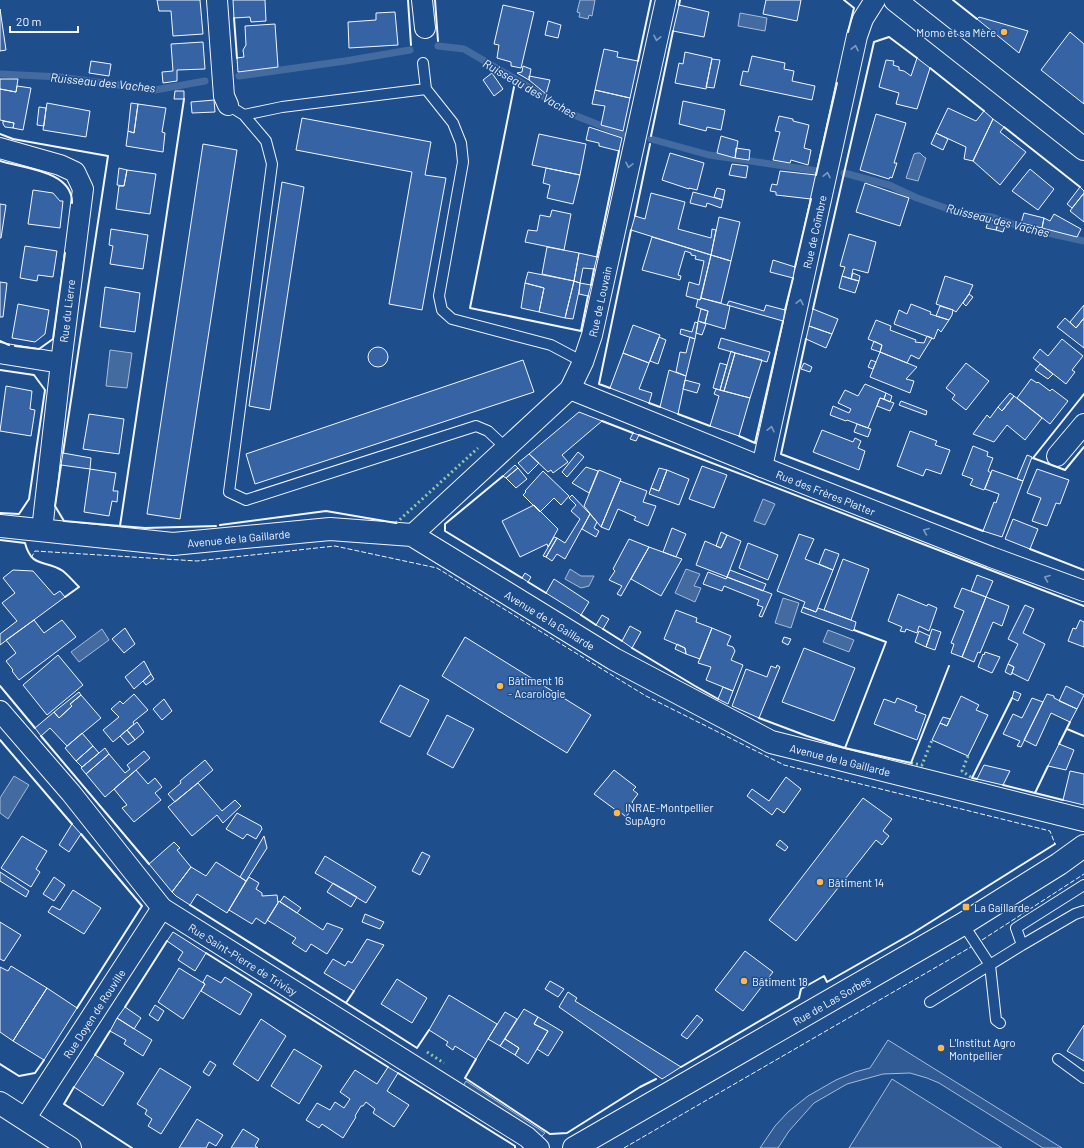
<svg xmlns="http://www.w3.org/2000/svg" width="1084" height="1148" viewBox="0 0 1084 1148" font-family="Barlow,sans-serif">
  <rect width="100%" height="100%" fill="#1f4e8c"/>
  <path fill="#305b95" stroke="#a8bbd7" d="M888 1040 1062 1148H1043L939 1083 927 1078 910 1073 883 1074 847 1084 814 1103 789 1131 778 1148H760L775 1126 788 1112 808 1096 836 1080 855 1072 870 1068Z
    M892 1079 1002 1148H849Z
    M466 1081 545 1133 540 1138 462 1088Z"/>
  <path fill="#446ba0" stroke="#a8bbd7" d="M580 0H595L592 16 589 15 588 19 579 17 580 13 577 12Z
    M740 13 767 18 765 31 738 26Z
    M917 153H920L924 157 926 158 918 181 906 178 914 154Z
    M110 350 132 353 127 388 106 386Z
    M763 499 775 504 765 525 754 521Z
    M570 569 581 576H594L589 586 581 588 565 579Z
    M686 569 700 574 694 586 701 588 695 602 675 593Z
    M783 598 799 603 791 628 775 623Z
    M102 629 109 640 79 662 71 652Z
    M828 630 854 640 849 652 823 642Z
    M14 776 29 785 8 819 0 813V798Z"/>
  <g fill="none" stroke-linecap="round" stroke-linejoin="round">
    <path stroke="#446ba0" stroke-width="7" d="M438 46 464 49 524 84 569 113 622 134
      M0 74 60 77 155 90 205 81
      M239 76 345 61 410 50
      M651 139 709 155 818 171
      M844 173 889 185 917 198 957 212 980 216 992 217 1021 227 1084 241"/>
  </g>
  <path fill="#3563a3" stroke="#f2f6ff" d="M157 0H200L203 34 173 36 171 11H159Z
    M233 0H265L266 21 251 22 250 17 234 18Z
    M766 0H801L797 21 763 14Z
    M503 5 534 12 521 68 511 66V62L497 58 499 45 494 44Z
    M679 5 709 12 704 37 673 31Z
    M0 9 6 50 0 51Z
    M395 12 398 45 349 48 348 22 376 20V13Z
    M979 17 1028 31 1019 53 977 19Z
    M548 21 561 25 558 38 545 35Z
    M275 24 278 67 238 72 237 58 244 57 243 50 246 45 245 26Z
    M1070 32 1084 44V104L1041 70Z
    M203 42 205 69 177 70V81L163 83 162 72 173 71 171 44Z
    M604 49 618 52 617 57 638 61 630 98 595 90Z
    M685 52 712 58 706 89 675 83 679 63 683 64Z
    M752 56 785 63 784 69 794 71 792 81 815 86 812 100 740 85 743 71 748 72Z
    M917 58 930 68 917 109 896 104 899 93 879 87 886 60 894 61 893 65 899 67V70L904 71 911 76Z
    M712 59 720 60 714 88 706 87Z
    M91 61 111 64 109 76 89 73Z
    M523 66 531 69 529 80 517 73 522 72Z
    M492 73 503 89 494 96 483 80Z
    M529 76 550 80 546 94 529 80Z
    M0 79H18L16 92 0 89Z
    M17 86 31 88 23 130 13 128 14 123 0 120V89L16 92Z
    M595 90 630 98 623 131 601 125 605 106 592 104Z
    M175 91H184V99H174Z
    M214 100 215 112 192 113 191 102Z
    M683 101 725 110 721 130 707 127 706 131 679 124Z
    M47 103 90 111 86 137 43 130Z
    M131 103 138 104 134 133 128 131Z
    M138 104 166 108 162 132 165 133 163 152 126 146 128 131 134 133Z
    M39 107 46 108 44 126 37 125Z
    M948 108 976 121 984 111 993 119 973 161 964 159 966 147 936 133Z
    M876 114 906 123 894 163H897L892 178 890 177 889 179 860 170Z
    M779 116 793 119V121L809 125 804 148 811 150 808 165 791 160 790 163 773 160 780 132 775 131Z
    M302 118 431 142 425 175 446 178 422 310 389 304 412 172 296 150Z
    M993 119 1004 127 1000 132 1026 152 1000 185 973 161Z
    M3 121 14 123 13 128 5 127 3 124Z
    M589 127 622 138 619 151 599 146V143L586 140Z
    M936 133 948 139 943 150 931 144Z
    M539 134 586 144 580 175 532 165Z
    M721 136 738 141 735 158 717 153Z
    M203 144 237 150 180 519 147 514Z
    M736 148 750 150 749 160 735 158Z
    M670 153 704 163 697 190 689 188V189L662 180Z
    M732 164 748 166 746 178 729 175Z
    M119 168 127 170 124 186 117 185Z
    M546 168 580 175 573 204 547 198 550 185 543 183Z
    M1030 169 1054 189 1038 210 1012 191Z
    M127 170 156 174 150 214 116 209 119 186H124Z
    M780 171 816 175 811 199 776 195V192L770 191 772 184 777 185Z
    M282 182 304 187 270 410 249 406Z
    M865 183 909 198 900 226 856 212Z
    M1080 187 1084 191V193L1072 208 1067 204Z
    M717 188 725 190 723 200 714 197Z
    M33 190 53 193 60 201H63L60 228 28 224Z
    M693 192 723 200 721 208 707 203 706 207 690 203Z
    M651 193 685 202 678 229 711 238 712 229 716 230 711 255 631 230 635 216 645 219Z
    M1084 193V222L1070 211Z
    M0 204 6 205 1 238H0Z
    M552 210 571 214 564 250 525 242 528 230 537 231 540 215 550 217Z
    M1024 213 1044 218 1042 228 1021 223Z
    M1054 214 1081 229 1077 237 1042 228 1044 218 1050 221Z
    M719 217 740 222 731 261 711 255Z
    M989 219 998 222 996 230 986 228Z
    M998 225 1005 226 1003 232 996 230Z
    M111 229 148 235 143 269 110 264 113 246 109 245Z
    M849 234 876 242 868 273 853 269 851 279 842 276 845 267 840 266Z
    M652 237 711 255 700 300 686 296 689 282 699 285 704 261 695 259 696 256 691 255V253L685 251 678 275 681 276 680 280 642 270Z
    M25 246 57 251 53 277 38 275 37 281 20 278Z
    M547 247 579 253 574 281 542 274Z
    M579 253 597 257 594 269 583 268 580 283 574 281Z
    M711 255 731 261 721 303 701 298Z
    M773 260 795 267 793 278 770 272Z
    M528 272 574 281 565 318 539 312 544 288 525 283Z
    M853 273 860 276 859 281 851 279Z
    M842 276 859 281 855 293 839 288Z
    M945 276 973 285 969 294 956 312 953 310 936 304Z
    M574 281 580 283 579 291 573 319 565 318Z
    M0 282 7 283 3 317H0Z
    M525 283 544 288 539 312 521 308Z
    M580 283 591 285 588 296 579 294Z
    M105 287 140 293 135 332 100 327Z
    M969 294 973 297 966 306 963 303Z
    M701 298 730 306 725 329 705 323 708 311 696 307 698 299 700 300Z
    M729 301 764 311 766 305 785 310 783 321 727 305Z
    M18 304 49 310 45 334 35 342 12 338Z
    M911 304 931 312 930 314 949 320 941 332 938 329 934 339 894 324 899 310 907 314Z
    M1084 305V318L1076 328 1070 322Z
    M940 306 953 310 952 315 949 320 936 316Z
    M701 309 708 311 705 323 698 321Z
    M813 309 838 319 832 334 809 326Z
    M1065 318 1076 328 1084 318V348L1057 327Z
    M876 320 891 326 890 330 916 340 915 342 924 343 927 336 932 338 919 359 911 355 907 363 880 352 882 345 868 339Z
    M698 321 706 324 702 335 696 333Z
    M695 322 698 323 695 339 680 334 681 329 692 332Z
    M633 325 660 335 649 363 623 353Z
    M809 326 832 334 826 348 806 339Z
    M659 337 666 340 658 364 650 361Z
    M690 337 695 339 686 376 676 372 680 352 686 353Z
    M721 338 770 352 767 362 718 348Z
    M1062 339 1083 356 1072 370 1075 372 1066 384 1033 358 1040 349 1048 356Z
    M874 341 882 345 880 352 871 349Z
    M368 357a10 10 0 1 1 20 0a10 10 0 1 1-20 0Z
    M731 351 735 353 724 391 720 390Z
    M880 352 917 367 906 379 914 381 910 393 870 377Z
    M623 353 649 363 639 389 652 393 649 403 610 388Z
    M735 353 762 360 750 398 724 391Z
    M523 360 534 392 255 484 246 454Z
    M871 360 876 362 873 369 868 367Z
    M720 363 727 365 720 390 713 388Z
    M804 363 812 367 810 372 801 369Z
    M966 363 989 381 966 410 952 399 955 395 946 388Z
    M1040 364 1053 374 1048 379 1035 370Z
    M669 370 686 376 678 414 660 407Z
    M1031 379 1037 383 1038 382 1050 391 1052 389 1068 401 1050 424 1017 398Z
    M685 380 700 384 697 393 683 389Z
    M865 384 886 393 884 399 880 398 868 428 847 420 846 421 830 415 833 406 849 413 851 409 838 403 845 390 858 396Z
    M6 386 32 391 30 409 35 410 31 436 0 431Z
    M716 389 750 398 739 436 710 426 719 396 714 394Z
    M886 393 892 396 890 402 884 399Z
    M1010 393 1014 396 1002 411 998 407Z
    M1014 396 1042 418 1025 440 1007 425 994 442 973 434 987 415 990 418 998 407 1002 411Z
    M880 398 894 403 890 411 877 406Z
    M901 401 927 411 926 415 899 405Z
    M579 412 602 421 562 455 568 462 553 473 551 470 548 472 529 454Z
    M89 414 124 419 119 454 83 449Z
    M857 424 871 429 868 437 854 432Z
    M822 430 853 442 855 438 861 441 858 448 865 451 859 470 813 452Z
    M910 431 937 441 935 445 950 450 941 474 926 469 923 476 897 466Z
    M633 433 639 435 636 441 630 439Z
    M973 446 988 452 987 456 993 458 988 471 991 473 984 490 970 485 973 479 962 475Z
    M578 452 584 457 567 477 562 472Z
    M63 453 91 458 90 469 61 465Z
    M529 454 539 463 528 474 518 463Z
    M1027 455 1032 457 1023 481 1017 479Z
    M515 465 518 468 506 478 503 476Z
    M702 466 727 475 714 508 689 499Z
    M586 467 598 471 589 493 572 483Z
    M518 468 527 479 516 488 506 478Z
    M659 468 667 470 659 491 651 488Z
    M90 469 116 473 113 491H118L117 502 112 501 109 516 84 512Z
    M1037 469 1069 480 1060 504 1056 503 1047 526 1032 521 1041 498 1027 493Z
    M599 470 621 479 601 527 584 506Z
    M667 470 689 479 679 505 649 494 651 488 659 491Z
    M992 470 1023 481 1002 537 983 531 994 502 996 503 999 494 985 489Z
    M543 471 569 496 561 505 554 498 540 512 523 495 526 492 525 491Z
    M620 481 647 491 643 502 656 506 648 526 634 520 636 517 618 509 609 530 601 527Z
    M572 495 590 514 565 559 557 554 552 561 546 557 557 538 565 543 580 519 571 511 576 505 569 498Z
    M534 505 558 529 548 547 547 544 520 557 502 521Z
    M590 514 597 522 594 528 599 531 596 537 582 529Z
    M1013 519 1038 529 1030 549 1005 539Z
    M672 528 686 534 676 557 663 552Z
    M721 532 727 535 721 548 716 546Z
    M799 534 814 539 805 559 833 570 816 612 803 607 805 602 777 591Z
    M727 535 741 541 727 577 696 565 705 541 721 548Z
    M554 537 557 538 546 557 543 556Z
    M629 539 649 547 621 596 617 594 622 586 609 580 615 571 613 569Z
    M748 543 778 555 768 580 739 568Z
    M649 547 682 559 661 596 631 579Z
    M825 549 839 554 833 570 819 564Z
    M843 559 869 569 851 620 824 610Z
    M13 570 33 571 54 595 60 591 65 597 0 645V634L17 621 2 603 15 593 3 578Z
    M730 570 766 584 763 591 727 577Z
    M708 572 726 579 727 577 772 594 762 617 759 616 763 607 757 605 759 600 724 586 722 591 703 584Z
    M525 573 531 577 528 582 522 578Z
    M977 575 993 581 986 597 971 591Z
    M554 579 589 602 581 615 546 593Z
    M962 588 986 597 962 657 951 653 954 644 951 643 964 611 954 607Z
    M898 594 927 606 928 604 937 608 929 631 919 626 917 633 906 629 905 632 900 631 902 627 888 621Z
    M986 597 1009 606 1002 626 993 622 980 653 978 652 974 662 962 657Z
    M1025 605 1034 609 1023 633 1045 644 1028 681 1012 673 1014 667 1008 664 1018 644 1008 639Z
    M803 607 816 612 818 608 856 622 854 630 853 631 801 612Z
    M676 610 697 618 696 622 712 628 700 659 686 654 685 648 664 639Z
    M602 615 609 619 603 629 596 625Z
    M34 620 44 633 62 620 76 637 19 680 12 671 13 670 6 661 16 653 6 640Z
    M1080 620 1084 622V647L1068 641 1073 628 1076 629Z
    M630 626 641 632 632 648 622 641Z
    M125 628 135 644 124 653 112 639Z
    M712 628 731 636 727 645 733 647 735 651 731 660 743 665 733 691 706 680 711 667 698 663Z
    M932 629 941 632 935 650 926 647Z
    M919 631 930 636 926 647 915 642Z
    M465 637 591 715 567 753 442 676Z
    M784 637 791 639 788 645 782 642Z
    M677 644 685 648 686 654 675 649Z
    M804 648 855 668 834 721 782 702Z
    M985 652 1000 657 992 673 978 667 983 654 984 655Z
    M58 655 83 685 47 715 23 685Z
    M144 661 151 674 134 689 125 677Z
    M1008 664 1014 667 1011 675 1005 672Z
    M777 665 780 667 759 718 732 706 746 669 767 677 771 666 776 668Z
    M151 674 154 679 146 685 143 681Z
    M400 685 429 700 410 737 380 722Z
    M1066 686 1084 695 1077 709 1059 701Z
    M723 687 733 691 728 704 718 699Z
    M1014 691 1021 694 1018 701 1012 698Z
    M79 692 81 695 70 704 72 706 59 718 54 712Z
    M134 694 148 710 133 722 134 724 113 742 103 730 119 717 111 709 120 701 123 704Z
    M1047 694 1054 696V698L1077 709 1070 722 1051 713 1036 746 1024 740Z
    M81 695 101 718 67 746 50 728 41 736 35 728 54 712 59 718 72 706 70 704Z
    M961 696 979 705 976 710 988 715 968 756 932 740 940 723 947 726Z
    M897 698 917 706 915 711 926 715 917 740 874 724 884 699 895 703Z
    M1032 698 1043 702 1021 747 1017 746 1020 741 1003 734 1013 714 1022 718Z
    M164 699 172 711 162 720 153 709Z
    M447 715 474 729 453 768 427 754Z
    M943 717 950 719 947 726 940 723Z
    M137 722 144 732 135 740 127 730Z
    M127 730 135 740 128 745 120 736Z
    M82 733 93 746 76 761 65 748Z
    M1059 744 1074 750 1066 770 1048 766Z
    M93 746 99 753 82 767 76 761Z
    M105 748 109 754 86 774 81 768Z
    M144 751 150 758 105 797 86 774 109 754 125 773 130 769 127 765Z
    M205 760 213 770 175 802 168 794 181 783 180 781Z
    M984 765 1010 771 1003 785 977 779Z
    M136 770 148 784 155 778 162 787 155 793 161 800 134 822 122 808 127 805 114 789Z
    M614 770 636 787 633 790 638 794 632 802 635 805 626 817 618 810 617 811 594 794Z
    M1070 771 1084 774V805L1063 800Z
    M786 777 801 789 784 813 777 808 772 815 747 796 752 789 769 801Z
    M198 783 222 811 235 800 241 806 223 823 217 815 192 836 168 807Z
    M863 798 892 819 883 831 889 836 882 845 876 840 796 941 769 920Z
    M237 813 261 826 262 829 256 839 247 834 243 839 226 829Z
    M72 824 81 834 69 852 59 845Z
    M22 836 47 851 36 869 40 872 31 887 1 868Z
    M264 836 267 848 246 881 240 877Z
    M780 840 788 847 785 851 776 845Z
    M174 842 180 848 177 850 191 867 172 892 149 864Z
    M422 852 430 856 420 875 412 871Z
    M325 856 376 887 366 903 315 873Z
    M216 862 246 881 227 913 197 894 190 905 176 896 172 892 191 867 206 876Z
    M0 872 29 891 26 897 0 881Z
    M54 877 65 885 54 901 43 894Z
    M249 877 259 883 256 889 262 893V896L277 895 278 903 265 924 256 918 252 924 229 910Z
    M333 883 357 897 351 907 327 892Z
    M73 890 101 908 84 934 48 912 52 906 60 910Z
    M284 896 301 908 297 913 280 902Z
    M279 901 323 930 327 923 343 929 327 954 311 944 306 952 292 943 296 938 267 920Z
    M365 914 384 922 380 929 362 922Z
    M0 922 21 935 4 961 0 959Z
    M173 932 206 953 195 971 178 960 183 952 167 941Z
    M367 939 384 945 354 991 324 973 333 959 345 966 348 961 352 963Z
    M745 951 773 972 743 1011 715 990Z
    M11 966 47 988 13 1041 0 1032V967L8 971Z
    M179 968 205 984 183 1019 158 1002Z
    M207 975 221 983 225 977 252 994 240 1015 201 991 205 984 203 982Z
    M397 979 427 998 412 1023 381 1004Z
    M550 981 564 989 558 997 545 989Z
    M47 988 77 1008 44 1060 13 1041Z
    M568 992 577 998 575 1001 681 1067 662 1079 559 1007Z
    M449 995 497 1024 476 1059 455 1046 453 1050 446 1045 448 1042 429 1030Z
    M155 1005 164 1011 158 1021 149 1015Z
    M125 1007 141 1018 134 1029 117 1018Z
    M524 1009 538 1017 534 1024 548 1031 528 1064 515 1055 519 1048 505 1039Z
    M505 1012 517 1019 500 1046 488 1039Z
    M697 1015 703 1020 687 1039 681 1035Z
    M538 1017 563 1032 548 1056 537 1049 548 1031 534 1024Z
    M117 1018 152 1040 143 1056 124 1044 126 1040 110 1031Z
    M261 1019 286 1036 258 1081 233 1064Z
    M1084 1025V1061L1067 1051Z
    M505 1039 519 1048 515 1055 500 1046Z
    M294 1049 322 1066 299 1104 271 1086Z
    M95 1055 124 1073 103 1106 74 1087Z
    M210 1061 216 1065 209 1076 203 1072Z
    M388 1067 398 1073 387 1091 409 1105 394 1127 373 1113 375 1109 366 1102 363 1106H361L355 1116 356 1117 343 1138 322 1124 319 1128 306 1120 317 1103 330 1110 335 1102 344 1108 350 1099 340 1092 355 1070 377 1084Z
    M160 1068 191 1087 161 1134 148 1126 152 1119 145 1114 147 1110 137 1104Z
    M197 1119 223 1135 216 1146 209 1142 206 1148H179Z
    M243 1129 259 1139 255 1146 258 1148H231Z"/>
  <g fill="none" stroke-linecap="round" stroke-linejoin="round">
    <defs>
      <path id="lane" d="M423 63 426 89
        M228 105 244 115 266 141 272 164 229 492 246 500 476 426 488 431 505 447
        M244 115 282 107 426 89 453 123 461 143 463 162 439 296 442 310 452 319 551 345 583 362
        M963 924 990 965 996 1020 1000 1023
        M1022 945 1016 928 1084 885
        M930 1002 1022 945 1075 914 1084 911
        M1058 1059 1084 1078"/>
      <g id="street">
        <path d="M217 0 224 96 228 105"/>
        <path d="M422 0 425 28"/>
        <path d="M0 148 60 165 75 172 83 189 61 363 42 530"/>
        <path d="M0 353 61 363"/>
        <path id="s1" d="M570 389 762 467 991 557 1084 591"/>
        <path d="M1057 456 1084 424"/>
        <path id="s2" d="M762 467 857 36 863 19 875 0"/>
        <path id="s3" d="M412 535 570 389 583 362 592 335 666 0"/>
        <path id="s4" d="M0 711 71 793 162 908 527 1137 539 1148"/>
        <path id="s5" d="M25 1119 162 908"/>
      </g>
      <g id="secondary">
        <path d="M895 0 1084 149"/>
        <path id="s6" d="M0 526 173 544 330 529 412 535 614 659 771 742 1084 820"/>
        <path d="M0 1103 70 1148"/>
        <path id="s7" d="M574 1148 963 924 1059 864 1084 846"/>
      </g>
    </defs>
    <use href="#lane" stroke="#f2f6ff" stroke-width="12"/>
    <use href="#street" stroke="#f2f6ff" stroke-width="22"/>
    <use href="#secondary" stroke="#f2f6ff" stroke-width="24"/>
    <use href="#lane" stroke="#1f4e8c" stroke-width="10"/>
    <use href="#street" stroke="#1f4e8c" stroke-width="20"/>
    <use href="#secondary" stroke="#1f4e8c" stroke-width="22"/>
    <path stroke="#97c8a6" stroke-width="3" stroke-dasharray="2 3" stroke-linecap="butt" d="M396 523 478 448
      M968 756 962 771 972 778
      M911 763 922 765 932 740
      M427 1052 444 1063"/>
    <path stroke="#f2f6ff" stroke-width="1" stroke-dasharray="5 2" stroke-linecap="butt" d="M31 558 35 551 197 561 335 546 437 568 646 696 784 765 1050 831 1055 844
      M982 940 1084 874
      M624 1148 971 947"/>
    <path stroke="#f2f6ff" stroke-width="2" d="M408 0 411 45
      M435 0 438 41
      M844 0 854 8 848 32
      M953 0 977 19
      M679 5 680 0
      M234 18 237 58
      M638 61 651 0
      M930 68 984 111
      M515 82 470 308 581 331 588 296
      M1004 127 1080 187
      M0 134 13 139 108 156 63 453
      M651 136 673 31
      M0 161C23 168 73 171 72 203
      M816 175 837 83
      M635 216 650 144
      M597 257 619 151
      M795 267 811 199
      M591 285 594 269
      M813 309 874 42 889 37 917 58
      M785 310 793 278
      M806 339 781 454 983 531
      M0 341 9 345
      M15 346 39 349 53 339 65 253
      M0 370 34 375 45 390 29 499 19 514 0 513
      M610 388 599 384 631 230
      M1084 394 1033 458 1065 470 1084 447
      M649 403 660 407
      M678 414 710 426
      M602 421 633 433
      M639 435 1084 606
      M739 436 755 443 783 321
      M61 465 55 506 64 521 120 526 184 99
      M503 476 445 524V531L522 578
      M220 525 326 511 396 523
      M120 526 145 528 216 526
      M0 540 25 543C32 569 45 559 63 571 68 575 74 582 79 587L65 597
      M1030 549 1084 570
      M528 582 546 593
      M581 615 596 625
      M603 629 622 641
      M632 648 695 686 718 699
      M0 686 35 728
      M759 718 807 736 845 748 886 642 854 630
      M1067 729 1084 736
      M41 736 149 864
      M0 740 72 824
      M1059 744 1070 722
      M845 748 911 763 949 666
      M977 779 972 778 1012 698
      M1003 785 1035 793 1048 766
      M1035 793 1063 800
      M190 905 346 1003 354 991
      M206 953 388 1067
      M346 1003 417 1048 429 1030
      M125 1007 167 941
      M77 1008 142 906 81 834
      M95 1055 110 1031
      M476 1059 465 1078 550 1134 567 1133 640 1087 656 1079
      M0 1064 19 1076 35 1073 44 1060
      M681 1067 799 998 801 989 824 976 827 982 913 933 1055 844
      M398 1073 515 1146V1148
      M74 1087 64 1104 132 1148"/>
  </g>
  <defs><path id="oneway-chevron" d="M-2-3.5L2.5 0L-2 3.5" fill="none" stroke-width="1.6" stroke-linecap="round" stroke-linejoin="round"/></defs>
  <g stroke="#7e9ac0">
    <use href="#oneway-chevron" transform="translate(657 38) rotate(102)"/>
    <use href="#oneway-chevron" transform="translate(855 48) rotate(-78)"/>
    <use href="#oneway-chevron" transform="translate(629 165) rotate(102)"/>
    <use href="#oneway-chevron" transform="translate(827 175) rotate(-78)"/>
    <use href="#oneway-chevron" transform="translate(800 302) rotate(-78)"/>
    <use href="#oneway-chevron" transform="translate(771 429) rotate(-77)"/>
    <use href="#oneway-chevron" transform="translate(926 531) rotate(-158)"/>
    <use href="#oneway-chevron" transform="translate(1047 578) rotate(-159)"/>
  </g>
  <g fill="#ffb74d" stroke="#1f4e8c" stroke-width="1.5">
    <circle cx="1004" cy="32" r="4"/>
    <circle cx="500" cy="686" r="4"/>
    <circle cx="617" cy="813" r="4"/>
    <circle cx="820" cy="882" r="4"/>
    <rect x="962" y="903" width="8" height="8" rx="2"/>
    <circle cx="744" cy="981" r="4"/>
    <circle cx="941" cy="1048" r="4"/>
  </g>
  <g text-anchor="middle" dominant-baseline="central" stroke-width="3" stroke-linejoin="round" paint-order="stroke">
    <g font-size="11" fill="#f2f6ff" stroke="#1f4e8c" text-anchor="start">
      <text x="996" y="32" text-anchor="end">Momo et sa Mère</text>
      <text x="508" y="680">Bâtiment 16<tspan x="508" dy="13">- Acarologie</tspan></text>
      <text x="625" y="807">INRAE-Montpellier<tspan x="625" dy="13">SupAgro</tspan></text>
      <text x="828" y="882">Bâtiment 14</text>
      <text x="974" y="907">La Gaillarde</text>
      <text x="752" y="981">Bâtiment 18</text>
      <text x="949" y="1042">L'Institut Agro<tspan x="949" dy="13">Montpellier</tspan></text>
    </g>
    <g font-size="11" fill="#f2f6ff" stroke="#1f4e8c">
      <text stroke="none"><textPath href="#s2" startOffset="241">Rue de Coïmbre</textPath></text>
      <text stroke="none"><textPath href="#s3" startOffset="308">Rue de Louvain</textPath></text>
      <text transform="translate(67 311) rotate(-83)">Rue du Lierre</text>
      <text stroke="none"><textPath href="#s1" startOffset="276">Rue des Frères Platter</textPath></text>
      <text stroke="none"><textPath href="#s6" startOffset="240">Avenue de la Gaillarde</textPath></text>
      <text stroke="none"><textPath href="#s6" startOffset="576">Avenue de la Gaillarde</textPath></text>
      <text stroke="none"><textPath href="#s6" startOffset="900">Avenue de la Gaillarde</textPath></text>
      <text stroke="none"><textPath href="#s4" startOffset="351">Rue Saint-Pierre de Trivisy</textPath></text>
      <text stroke="none"><textPath href="#s7" startOffset="297">Rue de Las Sorbes</textPath></text>
      <text stroke="none"><textPath href="#s5" startOffset="126">Rue Doyen de Rouville</textPath></text>
    </g>
    <g font-size="12" font-style="italic" fill="#f2f6ff" stroke="#1f4e8c">
      <text transform="translate(103 82) rotate(6)">Ruisseau des Vaches</text>
      <text transform="translate(530 88) rotate(30)">Ruisseau des Vaches</text>
      <text transform="translate(998 220) rotate(14)">Ruisseau des Vaches</text>
    </g>
  </g>
  <path d="M10 26v6h68v-6" fill="none" stroke="#f2f6ff" stroke-width="2"/>
  <text x="16" y="26" font-size="12" fill="#f2f6ff" stroke="#1f4e8c" stroke-width="3" paint-order="stroke">20 m</text>
</svg>
